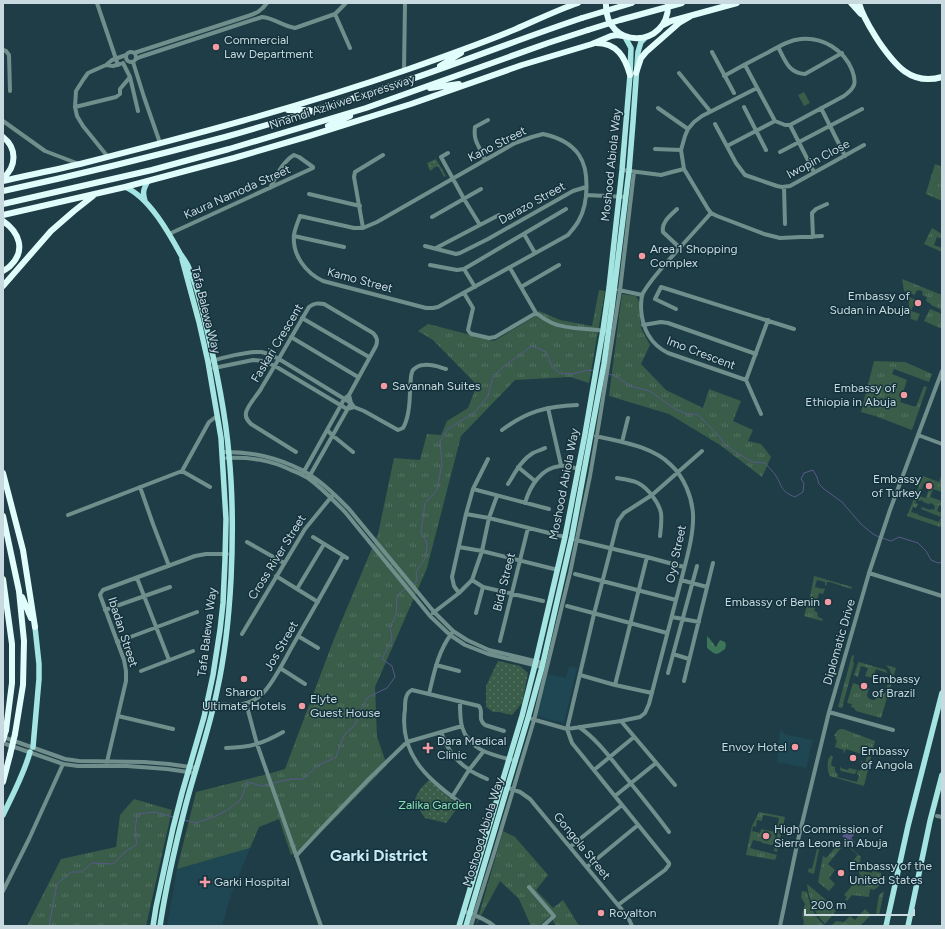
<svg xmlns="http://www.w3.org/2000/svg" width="945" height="929" viewBox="0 0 945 929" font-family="Figtree,sans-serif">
  <defs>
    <pattern id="grass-tufts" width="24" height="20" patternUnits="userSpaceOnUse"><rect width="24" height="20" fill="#395d49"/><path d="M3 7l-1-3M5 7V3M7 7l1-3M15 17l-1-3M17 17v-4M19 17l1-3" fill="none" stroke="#547463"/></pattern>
    <pattern id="forest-crowns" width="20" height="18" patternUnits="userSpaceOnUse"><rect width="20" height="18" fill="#3c7558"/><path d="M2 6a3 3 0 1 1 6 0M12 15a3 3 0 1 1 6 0" fill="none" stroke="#608e77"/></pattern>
    <pattern id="park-dots" width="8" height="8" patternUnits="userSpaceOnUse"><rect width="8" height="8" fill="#395d49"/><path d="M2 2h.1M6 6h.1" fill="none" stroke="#547463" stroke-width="1.8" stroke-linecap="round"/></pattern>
  </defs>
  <rect width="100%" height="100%" fill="#1f3d46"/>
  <path fill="#1f4753" d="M569 666 577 668 564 723 536 716 546 676 548 674 566 678Z
    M780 730 787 735 813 740 806 768 777 762Z
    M250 848 231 895 222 926H167L177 869Z"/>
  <path fill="url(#grass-tufts)" fill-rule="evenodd" d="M935 164 942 167V201L926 194V193Z
    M932 228 942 234V239L937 237 934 245 942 248V252L924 244Z
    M902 279 942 295V310L931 305V304L926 301 927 297 922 295 923 292 920 290 916 291 915 295 912 294 904 291Z
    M599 290 605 291 589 383 570 377 515 380 461 436 427 568 375 687 377 737 387 765 307 847 291 855 279 819 259 827 250 848 177 869 196 792 268 774 285 769 334 639 378 534 394 458 420 460 427 434 441 435 447 421 468 408 477 385 433 340 418 331 428 324 494 341 534 317 539 311 560 320 592 326Z
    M622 294 636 296 639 302 641 328 650 345 641 364 666 390 703 408 709 389 741 401 733 421 753 430 748 441 761 444 771 457 762 477 720 445 669 414 609 396Z
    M909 297 916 300 911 311 920 314 917 321 911 319 908 298Z
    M930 309 942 314V329L924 321Z
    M874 361 905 362 932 374 929 382 894 369 892 374 907 380 900 402 916 407 924 386 927 387 912 430 875 416 861 412Z
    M942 474V492L933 489 930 497 942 501V506L939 505 937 511 942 513V523L940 527 907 516 923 476 939 482ZM924 483 930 485 926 498 919 496ZM917 500 920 501 921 500 923 501V502L929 504 930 503 933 504V505L935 506 934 510 931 509 930 510 922 507 921 509 941 517 939 522 918 515V514L911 512 913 507 916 508 918 504 915 503Z
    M814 576 852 587 851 589 830 582H827L826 586 825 585V582L817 580 815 587 823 589 824 588 825 589 823 594 819 593 814 611 817 612 818 617 823 619 822 621 804 616 810 597Z
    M852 655 854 656 853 662 854 663 842 708 838 707Z
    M859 662 886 670 887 673 876 669 873 678 865 676 868 668 861 666 858 677 854 675 858 663Z
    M886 665 896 668 881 718 856 711 854 708 851 707 852 704 847 703 853 683 869 688 867 695 868 698 872 700H875L878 691 885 693 891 673 890 670Z
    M840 729H843L875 741 864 786 830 776C827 770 827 764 829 757L830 758 831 755 833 757 831 764 832 766 835 767V771L838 775 837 777 857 782 859 776 857 774 858 770 860 771 862 766H860L861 761 865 762 867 756 846 749 844 753 843 752 844 750 835 747 837 740 835 739 836 736H834L837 731Z
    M840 766 841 768 848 770 849 768 857 770 855 774H854L841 771 840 769Z
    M134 799 172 810 146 926H27L61 859 116 847 120 815Z
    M759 812 785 817 777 852 774 851 779 828 776 827V824H778L779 818 763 815 762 821 757 820 756 827 753 826 752 831 760 833 761 829 775 832C776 835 775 842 772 845L762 843V842L753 840 750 848 777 855 775 860 746 855 752 826Z
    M503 831 515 837 548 875 536 890 553 908 563 900 579 926H556L550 916 539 926H531L519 899 500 881 476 925Z
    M844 842 861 857 858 869 851 863 858 855 845 844 844 845 843 843Z
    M835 843 841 848 828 864 835 870 829 878 835 884 829 891 818 882 823 856 826 858 835 848 833 845Z
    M817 849H819L814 874 808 872 809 868 812 869Z
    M875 864 879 865 877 872 881 873 879 886 874 890 870 889 869 897 852 895 847 901 845 899 847 897 844 895 861 875 859 873 860 867 863 868V871L872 873Z
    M807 884 832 905 831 906 836 911 825 924C814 913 809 899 807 884Z
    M802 891 807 892C810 905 814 916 824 925L823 926H803L804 922 802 915 805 904 801 897Z
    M884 891 879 916 876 913 879 895Z
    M865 909 871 915 860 926H831L836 921 844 922 850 916 855 920Z"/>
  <path fill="url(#forest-crowns)" d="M707 636 709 638 715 646 716 647 720 640 725 642 726 645 725 649C716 656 716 655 707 648Z"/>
  <path fill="url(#park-dots)" d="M436 159 446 176 444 177 438 166 433 168V169L430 171 427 163Z
    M498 661 520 666 528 673 522 703 512 715 499 712H493L486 707V686Z
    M429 780 440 790 459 806 446 823 425 818 414 801 420 789Z"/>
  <path fill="#395d49" d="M804 92 810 103 804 106 798 95Z"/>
  <path fill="#58598a" d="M849 829 855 834 851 838 855 842 853 845 842 836Z"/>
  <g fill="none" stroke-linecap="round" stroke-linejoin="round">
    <path stroke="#58598a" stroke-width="1" d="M609 374 615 376 630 386 650 391 675 409 687 414H697L720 437 726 446 752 462 765 463C768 467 773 471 776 476 783 487 780 491 795 497L803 492 804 483 801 479 804 473 813 470 817 477 819 484 824 489 842 502 861 524 873 534 879 537
      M882 538 891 541 899 537 918 543 926 551 931 560 938 563 942 562
      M413 584 417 581 416 572 426 557 427 543 421 532 425 503 437 490 442 464 440 441 448 429 475 412 488 396 493 377 503 367 532 346 546 352 552 367 560 373 572 374 588 370 594 371
      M272 783 292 779H303L317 766 336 757 344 735 355 725 363 705 368 697 387 688 395 677 392 666 382 659 392 639 390 627 396 615 397 595 405 589
      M184 820 195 823 214 817 229 809 241 799 247 782 262 786 269 784
      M49 926 57 884 71 872H82L92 863 113 864 125 852 137 844 135 833 137 814 155 812 173 817"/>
    <path stroke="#708f8c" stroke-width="4" d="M97 3 118 65
      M335 14 350 48
      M778 47C785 60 788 73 805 74L842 53
      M3 50 6 51 9 55 10 91
      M126 57a5 5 0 1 1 10 0a5 5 0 1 1-10 0Z
      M712 52 734 93
      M134 53 248 16C257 13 261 11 267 3
      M136 59 140 57 262 17C274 18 283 26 295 28L335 14 346 3
      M133 62 144 97 160 143
      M123 63 130 77 138 111
      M106 65 113 66 120 64
      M404 70 405 3
      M679 73 710 111
      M724 76C738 68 753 60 767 53 778 47 789 40 801 39 823 37 844 50 852 70 857 83 855 88 844 96L790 125H785L775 121 745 65
      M757 88 702 116 694 122 688 129 685 136 681 150 684 169 708 209 711 213 717 216 764 234 780 238 822 236
      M75 107 116 97 120 94V89L130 77
      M744 107 766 150
      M658 108 688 129
      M821 108 845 156
      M3 121 45 151 79 164
      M715 124 736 163 745 175 751 177 777 186 782 187 790 186 864 145
      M790 125 814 172
      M543 134C557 137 571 143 579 155 590 171 588 204 579 220 576 226 572 230 568 235L438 307 433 308H426L323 281C306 273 292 255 294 235 295 228 298 222 300 216L354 228H363L377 222 515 143 532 137Z
      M727 146 775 121
      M655 149 681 150
      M780 152 862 109
      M448 153 441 157 464 199 480 225
      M108 157 83 126 77 116 75 107 76 91 83 80 88 73 106 65 112 60 126 55
      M485 160C480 146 473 143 475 127L488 120
      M622 170 661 175 672 172 684 169
      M784 187 785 224
      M309 194 360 206
      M586 195 626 197
      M677 209C671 215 661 222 663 232L680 248
      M711 213C697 229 682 245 668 261 659 271 650 281 643 293 641 297 641 303 641 308 642 328 650 344 668 353L746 380
      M432 217 481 189
      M363 228 354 177 355 172 383 155
      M169 234 313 168V167L299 157 294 155C282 162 276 177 270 188
      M524 234 535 253
      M294 236 344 247
      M813 237 812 213 816 209 827 204
      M425 246 456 254 460 253 488 239 573 191 586 187
      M436 248 499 215
      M430 265 457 270 464 269 566 209
      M510 268 536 313C541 317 546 320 552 323 568 330 588 328 605 331
      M464 269 475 287
      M521 287 559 265
      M619 290 642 295
      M464 293 473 308 468 330 470 333 472 334 489 338 495 337 536 313
      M676 309 655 299 661 287 794 329
      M302 318 369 357
      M643 325 661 322 668 323 756 354
      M291 337 358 377
      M208 362C221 358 248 351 261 352 267 353 273 356 279 359L351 403 354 407
      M214 368 253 360 263 361 275 366 347 409 354 407 364 411 398 430 403 428C409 418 410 400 410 388 411 383 410 374 413 370 416 367 421 365 424 365 432 364 439 367 446 369
      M548 408 561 465
      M761 414 746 380 768 320
      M327 430 332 435 353 452
      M502 430C526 412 546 406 577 405
      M918 435 942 444
      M622 442 628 418
      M222 452C248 452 267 455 291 465 297 468 304 470 310 475 325 484 337 497 349 509L434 612 453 631 467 640 489 650 543 663
      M296 452 251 424C248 421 245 418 246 413 247 405 258 395 262 387 278 361 293 334 309 307 314 303 318 303 324 304L373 333C377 337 378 340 376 346L349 395 344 399 341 405 302 475
      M227 458C251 457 270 460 291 470 297 472 303 475 308 478 322 488 333 500 345 512L430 616 450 635 465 645 488 654 542 667
      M518 467 535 481
      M182 471 209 422 217 416
      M309 477 351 403 349 395
      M617 478C624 479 632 480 638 483 648 488 659 503 661 513 662 521 661 528 660 536
      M508 484C515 473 521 460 533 453 537 451 541 450 545 448
      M140 487 153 524 169 566
      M473 489 549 509
      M525 503C530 486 541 468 560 466 566 465 574 468 579 469
      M466 514 489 518 565 537
      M68 515 182 471 210 487
      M313 537 347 558
      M576 540 647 557 684 567
      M247 542 284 563
      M459 547 482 551 558 570
      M869 573 942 596
      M575 574 676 600
      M276 576 318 602
      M137 578 169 660
      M472 580 483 587 543 601
      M681 580 707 587
      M297 589 324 544
      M459 593 454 586 452 577 466 514 473 489 488 459
      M567 606 667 633
      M105 610 170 587
      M433 613 459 593 472 580 482 551 489 518 497 496
      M476 613 483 587
      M672 617 699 622
      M242 634 305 529 332 496
      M298 636 318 648
      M500 641 528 528
      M117 642 197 612
      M673 654 689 659
      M436 665 459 671
      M280 668 305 684
      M141 671 193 651
      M668 673 697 566
      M580 675 615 685 652 693
      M684 681 713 563
      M615 685 647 557
      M429 694C434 673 438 651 452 633
      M208 702C226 706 245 708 260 696 271 687 282 665 289 652 307 620 326 588 343 556
      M460 702C460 710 460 719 462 727 470 752 494 755 516 761
      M246 703 257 744 321 926
      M829 712 893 730
      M118 716 173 729
      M532 719 567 729 621 721 640 717 645 713 649 704C660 662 671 619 682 577 687 557 694 534 693 514 692 497 684 477 671 465 652 446 621 442 596 436
      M621 721 675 785
      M579 727C598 740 611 759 625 776 640 795 655 813 669 832
      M441 732C446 747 456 762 470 770 475 774 481 776 487 779
      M3 737 65 759 79 761 144 762 169 764 197 768
      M3 743 63 764 78 766H127L167 769 195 773
      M226 748C251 747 262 744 283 732
      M106 766 126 681V671L124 660 100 595 101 593 103 590 195 556 206 554H227
      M594 770 634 737
      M508 788 520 792 530 799 628 917 632 926
      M615 796 656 763
      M452 797 469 770 483 752
      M468 808C432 783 398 757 405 709 405 702 405 693 412 690L479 706C484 712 477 719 485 725L504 731
      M937 816 942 817
      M570 847 622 805
      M296 856 321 829 369 779 407 742 462 726
      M587 867 638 825
      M529 887 554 916 543 926
      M3 891 29 839 63 764
      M618 905 665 870 669 865V863L572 743 567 729 594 614 618 521 624 513 652 495 702 451
      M463 911C474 915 485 918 494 926
      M471 926 495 850 534 720 570 573 590 476 600 417 620 290 634 172
      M780 926 798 840 829 712 869 573 890 510 942 371"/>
    <path stroke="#a4e5e1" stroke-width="5.5" d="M125 187C149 197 169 233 181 255 184 259 187 263 189 268 196 284 200 300 204 317 215 362 225 408 229 455 233 496 233 538 231 579 229 617 225 655 217 691 209 731 195 769 185 808 175 847 166 886 160 926
      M145 201C142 192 144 188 148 181
      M33 747 39 679V664L35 627
      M3 815C13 794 24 774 30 752
      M153 926 156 907 173 828 182 793 204 717 213 675 220 630 223 603 225 560 226 519 221 438 208 362 199 322 182 259
      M459 926 522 716 536 661 565 537 585 434 603 330 609 288 622 170 630 75 631 48 625 37
      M466 926 528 718 542 667 572 536 604 364 612 307 629 171 633 122 638 52 641 42 645 38
      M886 926 908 826 942 693
      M908 926 930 821 942 775"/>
    <path stroke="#e0fdfb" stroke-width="6" d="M606 3C604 51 670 49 668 3
      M851 3 861 14
      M859 3C863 18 871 29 879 42 895 65 911 86 942 77
      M663 25 671 21 737 3
      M596 43C617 43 625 57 630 75
      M440 66 461 53
      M636 73 641 58 646 52 679 23 691 16
      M430 88 459 84
      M288 110H309
      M328 126 350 116
      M3 137C17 148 17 166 3 178
      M3 181C29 175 55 170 80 164 190 136 299 107 406 70 443 57 480 44 516 29 537 20 557 10 578 3
      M3 191C77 175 151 157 225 137 275 123 326 107 376 91 445 69 513 41 582 18
      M3 204 152 170 229 149 366 108 548 43 588 30
      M3 215 125 187 234 158 309 136 411 104 522 65 592 44 611 36 617 35 623 36
      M3 221C19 232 26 250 11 265 9 268 6 269 3 271
      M3 286 51 231 74 211 93 196
      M3 473 23 550 35 627
      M3 516 19 591 24 641 23 685 15 734
      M3 579 12 644V683L6 730
      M22 597 31 618
      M3 782 10 755"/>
    <path stroke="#e0fdfb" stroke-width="6" d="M582 18 632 3
      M588 30 620 20 682 3
      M3 740 6 730
      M10 755 15 734"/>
  </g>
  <g fill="#f49aa2" stroke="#14323c" stroke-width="1.5">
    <circle cx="216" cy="47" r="4"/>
    <circle cx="642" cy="256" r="4"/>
    <circle cx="918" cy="303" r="4"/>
    <circle cx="384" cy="386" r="4"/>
    <circle cx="904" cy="395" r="4"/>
    <circle cx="929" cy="486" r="4"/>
    <circle cx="828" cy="602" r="4"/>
    <circle cx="244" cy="679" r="4"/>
    <circle cx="864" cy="686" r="4"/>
    <circle cx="302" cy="706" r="4"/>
    <circle cx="795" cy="747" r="4"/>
    <path d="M426 742h4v4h4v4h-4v4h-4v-4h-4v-4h4z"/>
    <circle cx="853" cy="758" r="4"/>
    <circle cx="766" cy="836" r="4"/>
    <circle cx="841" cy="873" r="4"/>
    <path d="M203 876h4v4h4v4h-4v4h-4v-4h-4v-4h4z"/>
    <circle cx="601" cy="913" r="4"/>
  </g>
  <g text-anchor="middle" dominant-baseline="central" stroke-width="3" stroke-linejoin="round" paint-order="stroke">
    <g font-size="12" fill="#c8d9df" stroke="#14323c" text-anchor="start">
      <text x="224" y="40">Commercial<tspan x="224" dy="14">Law Department</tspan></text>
      <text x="650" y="249">Area 1 Shopping<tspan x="650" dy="14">Complex</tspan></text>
      <text x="910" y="296" text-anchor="end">Embassy of<tspan x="910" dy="14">Sudan in Abuja</tspan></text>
      <text x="392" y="386">Savannah Suites</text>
      <text x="896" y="388" text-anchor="end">Embassy of<tspan x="896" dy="14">Ethiopia in Abuja</tspan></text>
      <text x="921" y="479" text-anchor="end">Embassy<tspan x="921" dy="14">of Turkey</tspan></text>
      <text x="820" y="602" text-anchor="end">Embassy of Benin</text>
      <text x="872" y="679">Embassy<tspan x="872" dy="14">of Brazil</tspan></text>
      <text x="244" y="692" text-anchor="middle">Sharon<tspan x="244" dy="14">Ultimate Hotels</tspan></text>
      <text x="310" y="699">Elyte<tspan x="310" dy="14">Guest House</tspan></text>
      <text x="437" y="741">Dara Medical<tspan x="437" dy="14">Clinic</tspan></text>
      <text x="787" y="747" text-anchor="end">Envoy Hotel</text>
      <text x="861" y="751">Embassy<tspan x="861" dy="14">of Angola</tspan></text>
      <text x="774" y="829">High Commission of<tspan x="774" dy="14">Sierra Leone in Abuja</tspan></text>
      <text x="849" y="866">Embassy of the<tspan x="849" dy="14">United States</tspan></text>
      <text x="214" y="882">Garki Hospital</text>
      <text x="609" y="913">Royalton</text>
    </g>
    <g font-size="12" fill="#c8d9df" stroke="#14323c">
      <text transform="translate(342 102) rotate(-18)">Nnamdi Azikiwe Expressway</text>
      <text transform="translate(497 144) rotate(-27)">Kano Street</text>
      <text transform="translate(818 159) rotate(-28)">Iwopin Close</text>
      <text transform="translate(611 165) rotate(-84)">Moshood Abiola Way</text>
      <text transform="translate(237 192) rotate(-24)">Kaura Namoda Street</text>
      <text transform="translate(532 203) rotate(-29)">Darazo Street</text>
      <text transform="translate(360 280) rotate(15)">Kamo Street</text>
      <text transform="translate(206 310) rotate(76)">Tafa Balewa Way</text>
      <text transform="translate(277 343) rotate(-59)">Faskari Crescent</text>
      <text transform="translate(701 353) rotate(21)">Imo Crescent</text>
      <text transform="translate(564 484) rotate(-79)">Moshood Abiola Way</text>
      <text transform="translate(676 554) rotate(-78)">Oyo Street</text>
      <text transform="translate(277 557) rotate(-58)">Cross River Street</text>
      <text transform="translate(504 582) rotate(-76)">Bida Street</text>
      <text transform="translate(123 632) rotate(72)">Ibadan Street</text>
      <text transform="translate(207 632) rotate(-83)">Tafa Balewa Way</text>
      <text transform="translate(839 642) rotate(-74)">Diplomatic Drive</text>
      <text transform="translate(281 646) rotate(-60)">Jos Street</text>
      <text transform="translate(483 832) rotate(-73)">Moshood Abiola Way</text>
      <text transform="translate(582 846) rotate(51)">Gongola Street</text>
    </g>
    <g font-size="12" fill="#89e0b2" stroke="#14323c">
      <text x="435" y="805">Zalika Garden</text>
    </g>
    <g font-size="16" font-weight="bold" fill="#c7eaf6" stroke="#14323c">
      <text x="379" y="855">Garki District</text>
    </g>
  </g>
  <rect width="945" height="929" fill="none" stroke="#c8d9df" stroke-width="8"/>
  <path d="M805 909v6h109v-6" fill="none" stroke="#c8d9df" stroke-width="2"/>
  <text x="811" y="909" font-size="12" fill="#c8d9df" stroke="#14323c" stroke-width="3" paint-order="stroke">200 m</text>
</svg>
